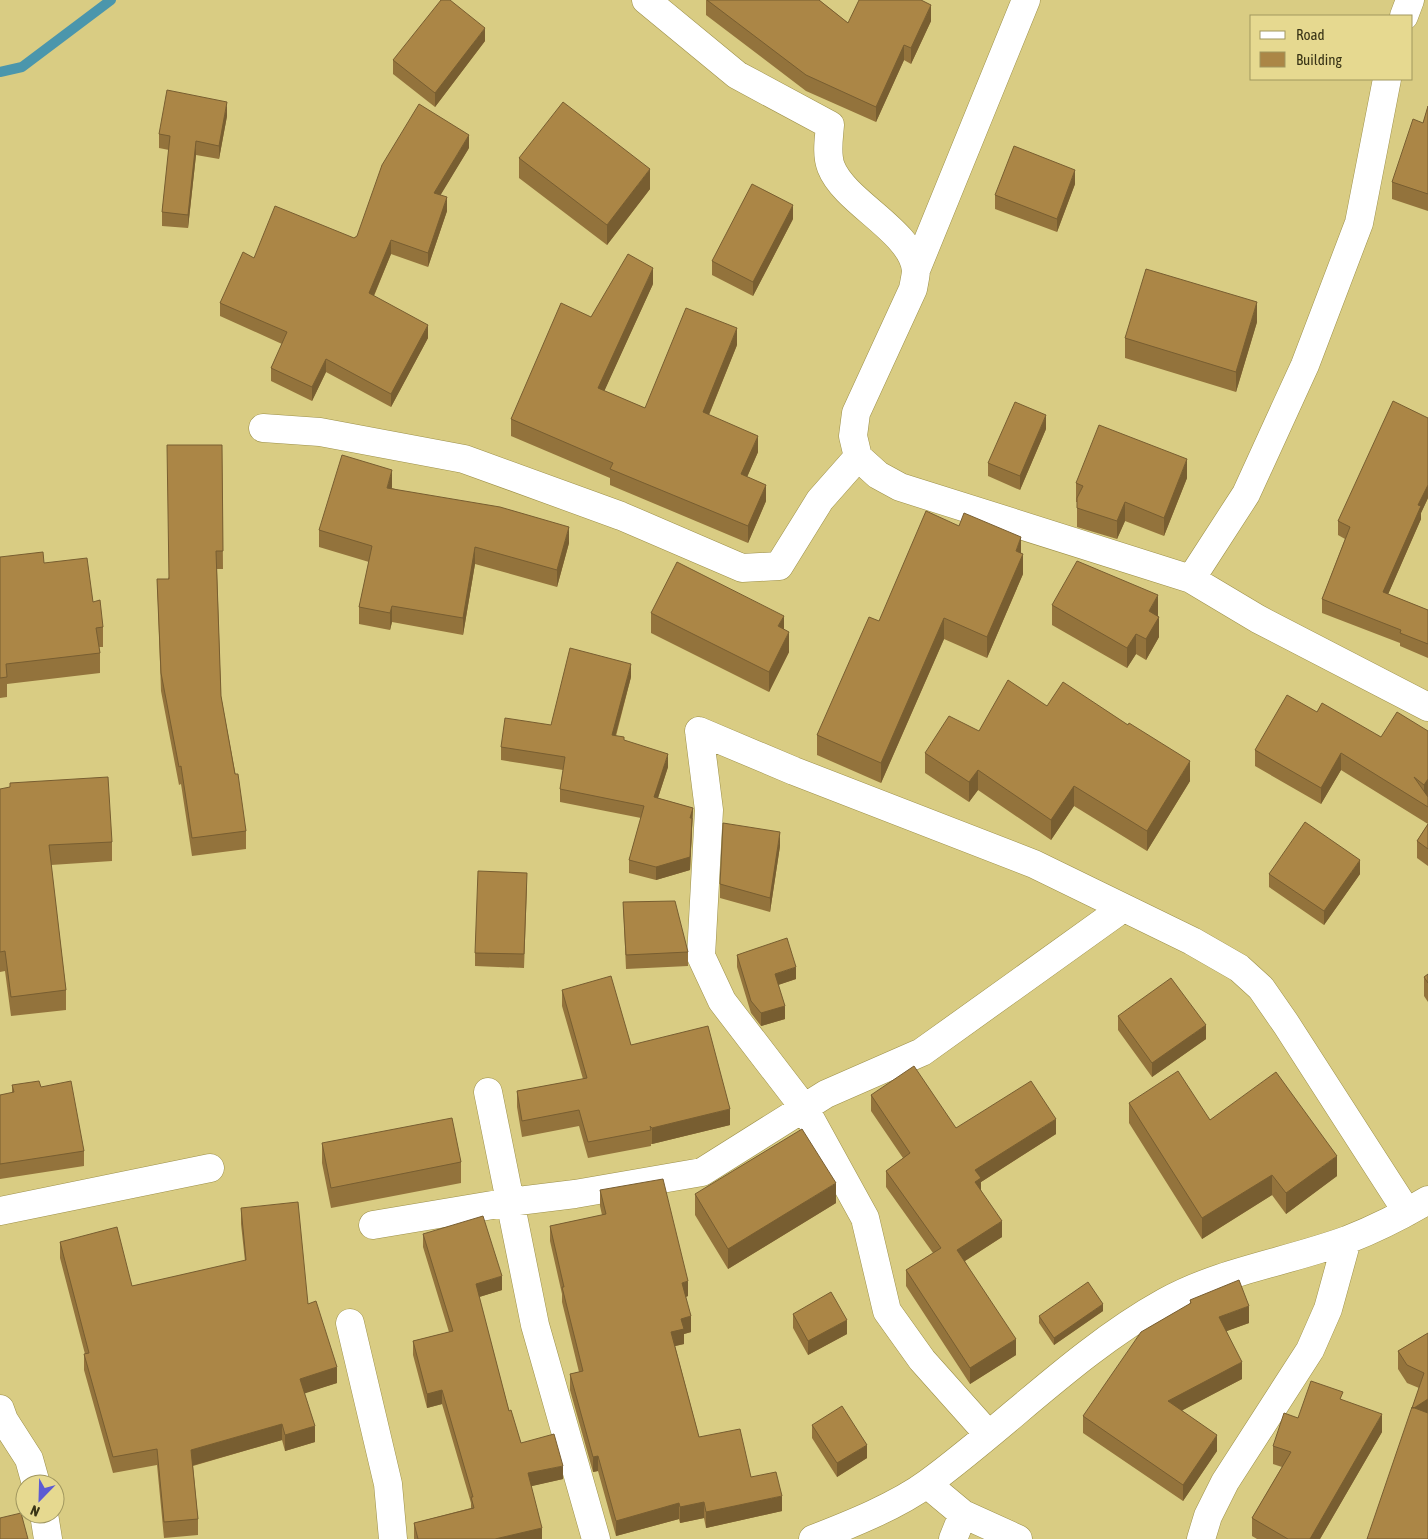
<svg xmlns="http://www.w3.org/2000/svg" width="1428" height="1539" viewBox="0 0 1428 1539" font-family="'Asap Condensed',sans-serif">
  <rect width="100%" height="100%" fill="#d9cc83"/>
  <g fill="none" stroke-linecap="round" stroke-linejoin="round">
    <path stroke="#4b96ac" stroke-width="10" d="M0 72 22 67 111 0"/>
    <defs>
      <path id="street" d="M646 0 737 75 830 125C829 138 826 154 831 167 845 203 912 231 916 270 916 275 914 283 913 289L856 413 853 436 858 457 878 475 900 487 1191 579 1258 619 1428 707
        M1404 16 1410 0
        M916 270 1026 0
        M263 428 320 432 464 459 621 516 742 568 779 566 820 500 858 457
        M1191 579 1246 494 1305 365 1359 223 1387 79
        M699 731 794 771 1034 864 1192 941 1239 968 1261 988 1286 1024 1407 1212
        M699 731 709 810 701 956 722 1001 805 1109 865 1218 887 1311 922 1360 988 1434
        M488 1092 535 1325 596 1539
        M0 1211 210 1168
        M373 1225 510 1202 575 1194 702 1172 826 1094 922 1052 1123 908
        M350 1323 388 1484 393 1539
        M0 1409 4 1420 29 1459 36 1484
        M927 1484 963 1514 1018 1539
        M44 1514 48 1539
        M813 1539C849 1525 897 1506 928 1483 1006 1426 1080 1349 1165 1302 1221 1271 1287 1262 1347 1240 1375 1229 1403 1215 1428 1200
        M953 1539 963 1514
        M1201 1539 1208 1516 1225 1482 1310 1350 1328 1309 1347 1240"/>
    </defs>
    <use href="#street" stroke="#9d9049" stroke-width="29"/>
    <use href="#street" stroke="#fff" stroke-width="28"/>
  </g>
  <path fill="#93733c" d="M706 0H819L848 23 931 21 911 64 904 60 876 122 806 91 706 15Z
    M485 41 435 107 393 74V60Z
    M1428 106V211L1392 199V182L1423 123Z
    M227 116 219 159 196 155 188 228 162 226V212L169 150 159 148V134Z
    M469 148 440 195 447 211 428 267 391 254 374 296 428 338 391 407 326 372 312 401 271 381V368L282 344 220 316V303L254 258 354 238Z
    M519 158 650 189 607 245 519 178Z
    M1075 184 1057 232 995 209V195Z
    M793 219 753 296 712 275V261Z
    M653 284 604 391 645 408 737 345 709 415 758 452 747 477 766 501 748 543 610 485V478L511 436V419L591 317Z
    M1257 322 1236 392 1125 358V338Z
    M1428 418V498L1421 513V519L1388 594 1428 610V658L1400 646V643L1322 613V599L1345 539 1338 535V521Z
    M1046 429 1020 490 988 476V463Z
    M222 445 223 569H217L221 696 246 831V849L192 856 181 784 179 785 161 691 157 579H168Z
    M1187 478 1164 536 1125 521 1117 539 1077 527V502H1076V483Z
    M392 487V488L569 543 557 587 475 564 463 635 392 622 390 630 359 624V607L369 562 319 547V530Z
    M1021 553 1023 574 987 658 944 639 881 783 817 755V735L879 621Z
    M0 557 44 563 93 602 103 627V647H99L100 653V673L7 684V697L0 698Z
    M1052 605 1158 616 1159 637 1146 660 1136 654 1127 668 1052 625Z
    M651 613 784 629 789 652 769 692 651 633Z
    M631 677 616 736 668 767 658 798 693 808 690 870 656 880 629 873V860L641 818 560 802V789L563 770 501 760V747L551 725Z
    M1047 706 1190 781 1147 851 1074 806 1051 840 978 790 969 802 925 773V753L979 731Z
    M1317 712 1381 737 1428 731V824L1341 770 1321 804 1255 766V750Z
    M0 789 112 842V861L51 865 66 990V1010L11 1016 5 971 0 972Z
    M1428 824V866L1417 858V841Z
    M780 846 770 912 720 898V884Z
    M1269 874H1360L1324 925 1269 887Z
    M527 886 524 968 475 966V953Z
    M623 902 688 952V966L626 969Z
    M737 955 796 979 778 985 785 1019 761 1026 751 1013 737 967Z
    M1428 974V1002L1424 996V977Z
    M562 990 631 1045 730 1125 652 1144H651V1146L588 1158 579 1126 522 1137 517 1107V1091L583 1079 562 1006Z
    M1118 1016 1206 1039 1152 1077 1118 1030Z
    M12 1085 41 1087 84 1151V1166L0 1179V1095L12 1093Z
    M871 1095 956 1128 1056 1134 981 1182V1190L1002 1237 965 1261 1016 1355 970 1384 906 1286V1270L933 1253 886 1187V1171L903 1158 871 1111Z
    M1129 1103 1210 1120 1337 1176 1286 1214 1272 1195 1202 1239 1129 1123Z
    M322 1143 461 1162V1183L331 1208 322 1163Z
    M600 1190 688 1296 686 1297 691 1332 684 1334V1344L675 1346 699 1437 751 1477 782 1511 706 1528 704 1518 680 1523 679 1519 616 1536 598 1471 593 1472 570 1390V1374L579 1372 562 1302V1294L550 1241V1226L602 1215 600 1206Z
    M695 1194 836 1203 728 1269 695 1215Z
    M241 1208 308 1304 337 1383 304 1393 315 1442 285 1451 282 1440 193 1466 198 1519V1535L164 1538 157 1465 113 1473 84 1370V1354H85L60 1258V1242L132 1286 245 1261 241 1224Z
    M423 1234 502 1290 479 1297 509 1411 521 1443 563 1479 531 1486 542 1539H414V1523L471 1508V1503L442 1404 427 1408 413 1355V1341L449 1332 423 1247Z
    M1190 1300 1249 1323 1226 1331 1242 1379 1182 1410 1217 1451 1183 1501 1083 1433V1416L1190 1303Z
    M1103 1311 1054 1345 1039 1323V1316Z
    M793 1314 847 1334 808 1355 793 1328Z
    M1428 1333V1539L1412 1408 1419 1388 1407 1383 1398 1369V1351Z
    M1343 1400 1382 1432 1320 1539H1257L1252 1536V1518L1282 1467 1273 1464V1446L1298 1418Z
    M812 1425 867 1458 837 1477 812 1438Z"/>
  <path fill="#785e31" d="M931 5V21L911 64V48Z
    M485 28V41L435 107V93Z
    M904 45V60L876 122V107Z
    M227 102V116L219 159V146Z
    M469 135V148L434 206V193Z
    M196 141V155L188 228V215Z
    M650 169V189L607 245V225Z
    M1075 170V184L1057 232V219Z
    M447 197V211L428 267V253Z
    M793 205V219L753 296V282Z
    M391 240V254L369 307V293Z
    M653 268V284L598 405V388Z
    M1257 302V322L1236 392V372Z
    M428 325V338L391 407V394Z
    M737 328V345L703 429V412Z
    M326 359V372L312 401V387Z
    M1046 415V429L1020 490V476Z
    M758 436V452L741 491V474Z
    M1187 459V478L1164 536V518Z
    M392 470V487L387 504V488Z
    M766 485V501L748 543V526Z
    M1428 485V498L1421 513V519L1383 606V592L1418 505Z
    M1125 502V521L1117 539V521Z
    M569 527V543L557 587V570Z
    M1021 537V558L1016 551Z
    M475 547V564L463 635V618Z
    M1023 554V574L987 658V637Z
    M1158 595V616L1149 631V611Z
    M392 606V622L390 630V613Z
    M784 616V636L778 626Z
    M1159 617V637L1146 660V639Z
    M944 618V639L881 783V763Z
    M789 632V652L769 692V672Z
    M1136 634V654L1127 668V648Z
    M631 664V677L612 748V735Z
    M1341 753V770L1321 804V788Z
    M668 754V767L654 810V797Z
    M1190 761V781L1147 851V831Z
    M978 770V790L969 802V782Z
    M1428 779V796L1424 802V785Z
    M1074 786V806L1051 840V820Z
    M693 808 690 870 656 880V867L690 818Z
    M780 832V846L770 912V898Z
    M1360 860V874L1324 925V911Z
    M796 967V979L775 986V974Z
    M785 1006V1019L761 1026V1013Z
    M1206 1025V1039L1152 1077V1063Z
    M730 1109V1125L652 1144V1128Z
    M1056 1119V1134L981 1182V1194L975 1197V1170Z
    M1337 1156V1176L1286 1214V1193Z
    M1272 1175V1195L1202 1239V1218Z
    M836 1183V1203L728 1269V1249Z
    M1002 1221V1237L957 1266V1250Z
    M502 1276V1290L476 1298V1284Z
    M688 1281V1296L682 1298V1283Z
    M1103 1304V1311L1054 1345V1338Z
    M1249 1306V1323L1219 1334V1317Z
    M691 1316V1332L684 1334V1344L671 1347V1332L681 1319Z
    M847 1320V1334L808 1355V1341Z
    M1016 1339V1355L970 1384V1368Z
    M1242 1362V1379L1168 1418V1401Z
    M337 1367V1383L300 1395V1379Z
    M442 1390V1404L427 1408V1394Z
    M1428 1399V1417L1412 1409Z
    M1382 1414V1432L1320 1539H1310Z
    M282 1424V1440L191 1466V1450Z
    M315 1426V1442L285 1451V1435Z
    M1217 1435V1451L1183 1501V1485Z
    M867 1445V1458L837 1477V1463Z
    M598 1456V1471L593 1472V1457Z
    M563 1466V1479L528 1487V1473Z
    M782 1496V1511L706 1528V1512Z
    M704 1502V1518L680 1523V1507Z
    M679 1503V1519L616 1536V1521Z
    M542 1528V1539H495Z"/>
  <path fill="#ab8646" stroke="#785e31" d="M441 0H450L485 28 435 93 393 60Z
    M707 0H819L848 23 859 0H921L931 5 911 48 904 45 876 107 806 75Z
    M167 90 227 102 219 146 196 141 188 215 162 212 170 136 159 134Z
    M563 102 650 169 607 225 519 158Z
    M419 104 469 135 434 193 447 197 428 253 391 240 369 293 428 325 391 394 326 359 312 387 271 368 287 332 220 303 243 252 254 258 275 206 354 238 357 236 382 165Z
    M1428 106V194L1392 182 1413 119 1423 123Z
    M1014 146 1075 170 1057 219 995 195Z
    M752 184 793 205 753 282 712 261Z
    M628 254 653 268 598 388 645 408 686 308 737 328 703 412 758 436 741 474 766 485 748 526 610 469 613 463 511 419 561 303 591 317Z
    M1146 269 1257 302 1236 372 1125 338Z
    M1393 401 1428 418V485L1418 505 1421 506 1383 592 1428 610V644L1400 633 1401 630 1322 599 1350 527 1338 521Z
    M1015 402 1046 415 1020 476 988 463Z
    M1099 425 1187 459 1164 518 1125 502 1117 521 1077 508V498L1083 486 1076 483Z
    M167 445H222L223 551H216L221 696 235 774H238L246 831 192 838 181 766 179 767 161 673 157 579H169Z
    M342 455 392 470 387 488 500 507 569 527 557 570 475 547 463 618 392 606 390 613 359 607 372 546 319 530Z
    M926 511 959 526 964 513 1021 537 1016 551 1023 554 987 637 944 618 881 763 817 735 869 617 879 621Z
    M43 552 44 563 87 558 93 602 100 600 103 627 96 628 100 653 6 664 7 677 0 678V557Z
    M1077 561 1158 595 1149 611 1159 617 1146 639 1136 634 1127 648 1052 605Z
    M677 562 784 616 778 626 789 632 769 672 651 613Z
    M570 648 631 664 612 735 624 737V740L668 754 654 797 693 808 690 818H692L690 857 656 867 629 860 644 806 560 789 565 757 501 747 505 718 551 725Z
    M1008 680 1047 706 1063 682 1128 725 1129 723 1190 761 1147 831 1074 786 1051 820 978 770 969 782 925 753 949 716 979 731Z
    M1287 695 1317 712 1322 703 1381 737 1397 712 1428 731V779L1424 785 1414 777 1428 797V807L1341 753 1321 788 1255 750Z
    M108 777 112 842 49 845 66 990 11 997 5 951 0 952V789L10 787V783Z
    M1305 822 1360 860 1324 911 1269 874Z
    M723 823 780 832 770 898 720 884Z
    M1428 824V849L1417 841Z
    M478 871 527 873 524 954 475 953Z
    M675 901 688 952 626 955 623 902Z
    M787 938 796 967 775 974 785 1006 761 1013 751 1001 737 955Z
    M1428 974V983L1424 977Z
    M611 976 631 1045 708 1026 730 1109 652 1128 650 1126 651 1130 588 1142 579 1110 522 1121 517 1091 587 1078 562 990Z
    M1171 978 1206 1025 1152 1063 1118 1016Z
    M914 1066 956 1128 1031 1081 1056 1119 975 1170 981 1178 975 1182 1002 1221 957 1250 1016 1339 970 1368 906 1270 941 1248 886 1171 910 1153 871 1095Z
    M1178 1071 1210 1120 1276 1072 1337 1156 1286 1193 1272 1175 1202 1218 1129 1103Z
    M39 1081 41 1087 71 1081 84 1151 0 1164V1095L14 1092 12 1085Z
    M452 1118 461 1162 331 1188 322 1143Z
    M802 1129 836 1183 728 1249 695 1194Z
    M663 1179 688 1281 682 1283 691 1316 681 1319 684 1329 671 1332 699 1437 740 1429 751 1477 776 1472 782 1496 706 1512 704 1502 680 1507 679 1503 616 1521 598 1456 593 1457 570 1374 583 1371 562 1287H564L550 1226 606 1214 600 1190Z
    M298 1202 308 1304 316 1301 337 1367 300 1379 315 1426 285 1435 282 1424 191 1450 198 1519 164 1522 157 1449 113 1457 84 1354 89 1353 60 1242 117 1227 132 1286 246 1260 241 1208Z
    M483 1216 502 1276 476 1284 509 1411 511 1410 521 1443 554 1434 563 1466 528 1473 542 1528 495 1539H418L414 1523 474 1508 471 1497H473L442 1390 427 1394 413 1341 453 1331 423 1234Z
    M1239 1280 1249 1306 1219 1317 1242 1362 1168 1401 1217 1435 1183 1485 1083 1416 1141 1332 1191 1303 1190 1300Z
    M1088 1282 1103 1304 1054 1338 1039 1316Z
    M831 1292 847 1320 808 1341 793 1314Z
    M1428 1333V1399L1414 1408H1412L1424 1373 1407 1365 1398 1351Z
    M1311 1381 1343 1392 1340 1399 1382 1414 1310 1539H1288L1252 1518 1291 1452 1273 1446 1284 1413 1298 1418Z
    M842 1406 867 1445 837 1463 812 1425Z
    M1412 1407 1428 1413V1539H1367Z
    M21 1513 28 1539H0V1518Z"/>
  <rect x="1250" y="15" width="162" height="65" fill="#e6d990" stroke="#a1975f"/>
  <rect x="1260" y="31" width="25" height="8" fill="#ffffff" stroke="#a1975f"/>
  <text x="1296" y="40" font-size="15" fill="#393416">Road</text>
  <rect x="1260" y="52" width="25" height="15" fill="#ab8646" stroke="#a1975f"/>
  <text x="1296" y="65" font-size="15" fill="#393416">Building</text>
  <g transform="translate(40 1499) rotate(203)"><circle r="24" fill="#e6d990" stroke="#a1975f"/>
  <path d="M0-4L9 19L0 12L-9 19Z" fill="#5d5bd3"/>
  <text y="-8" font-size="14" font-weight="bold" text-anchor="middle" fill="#393416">N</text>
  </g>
</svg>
